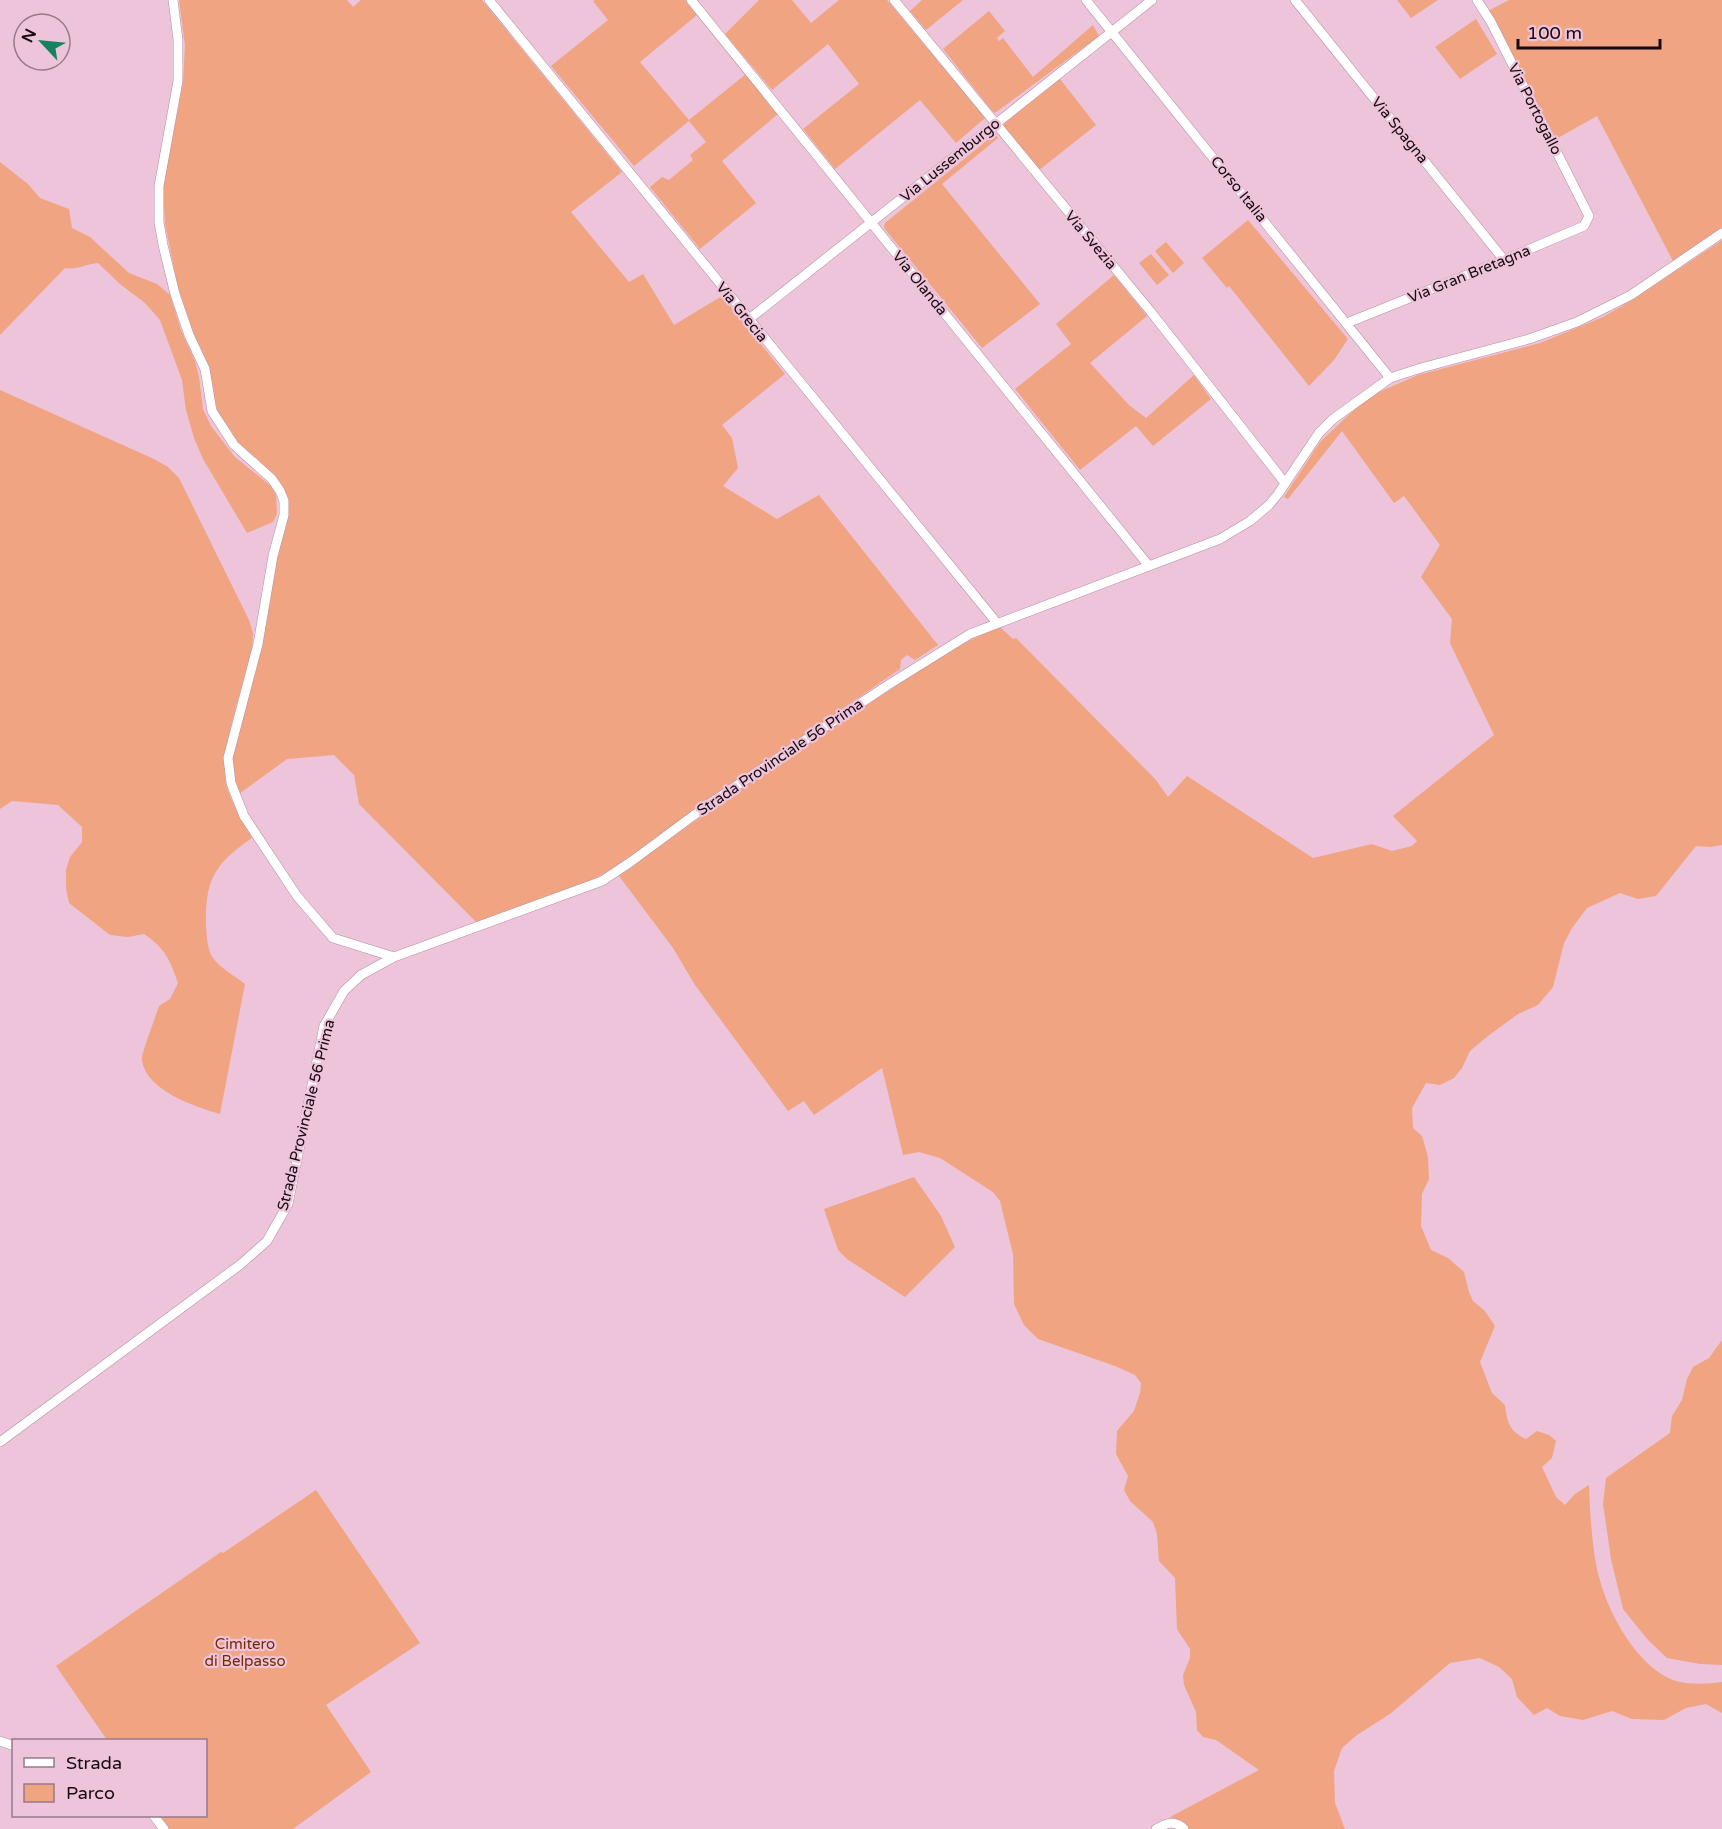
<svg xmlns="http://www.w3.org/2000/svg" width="1722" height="1829" viewBox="0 0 1722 1829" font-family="'Varela Round',sans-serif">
  <rect width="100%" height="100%" fill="#edc4da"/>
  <path fill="#f0a482" d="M179 0H347L353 7 361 0H482L622 172 571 212 629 282 643 274 674 325 722 296 785 374 722 425 732 438 738 468 723 486 777 519 819 495 938 645 915 660 907 655 901 660 900 669 610 870 573 891 477 923 359 804 354 775 334 755 287 759 239 794 234 779 232 761 277 556 288 518 289 500 283 486 274 474 238 442 217 410 212 385 178 288 165 224 163 187 183 83 185 45Z
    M595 0H685L697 15 640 62 689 120 746 74 778 114 722 161 756 203 700 249 650 187 662 177 669 180 693 160 690 155 706 142 689 121 634 166 551 66 608 20 593 1Z
    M759 0H792L811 23 839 0H887L985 118 956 143 920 100 835 169 803 129 859 84 828 44 772 90 725 34Z
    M922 0H963L926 30 910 11Z
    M1397 0H1438L1411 18Z
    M1509 0H1722V227L1673 261 1597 116 1556 139 1488 11Z
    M989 11 1005 31 997 38 999 41 1003 38 1033 77 1093 25 1099 36 995 113 992 111 943 49Z
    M1476 19 1497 54 1460 79 1435 47Z
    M1060 79 1096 125 1038 171 1004 131V123L1046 87Z
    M995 134 998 138 942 184 1040 304 982 348 884 228 885 223Z
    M0 162 28 184 40 198 69 209 72 228 90 237 129 273 157 284 170 295 181 330 195 361 199 377 203 409 211 426 235 457 271 486 276 495 277 514 273 522 247 533 203 459 194 438 186 410 182 380 160 320 145 303 120 284 98 263C86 264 77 270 65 268L0 335Z
    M1248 220 1348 339 1334 360 1309 386 1229 286 1227 288 1202 258Z
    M1722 240V845L1711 847 1696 846 1656 896 1638 899 1620 893 1587 908 1572 928 1564 943 1553 987 1538 1005 1518 1014 1488 1036 1470 1051 1462 1068 1454 1078 1440 1085 1426 1083 1412 1108 1413 1128 1422 1136 1428 1157 1429 1179 1422 1194 1421 1226 1431 1250 1448 1258 1464 1272 1469 1292 1473 1301 1485 1311 1495 1326 1480 1362 1492 1393 1505 1405C1507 1422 1509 1431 1526 1439L1537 1431 1549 1435 1556 1441 1552 1458 1542 1467 1556 1497 1565 1505 1575 1494 1589 1485C1590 1512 1592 1551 1599 1577 1608 1613 1638 1669 1676 1681 1691 1685 1707 1684 1722 1682V1713L1706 1704 1686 1708 1664 1720 1632 1719 1612 1711 1583 1720 1560 1716 1547 1708 1534 1715 1517 1697 1512 1679 1499 1667 1480 1658 1450 1663 1390 1714 1357 1735 1342 1748 1334 1771 1335 1803 1345 1829H1188L1183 1821 1170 1817 1259 1770 1216 1740 1203 1737 1197 1730 1196 1712 1184 1685 1183 1675 1190 1658V1649L1177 1629 1175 1578 1159 1561 1157 1534 1153 1522 1130 1501 1124 1490 1128 1476 1116 1454 1117 1431 1134 1411 1140 1393 1141 1383 1135 1375 1115 1366 1038 1339 1024 1325 1014 1304 1013 1254 1000 1201 993 1192 940 1158 919 1152 903 1155 882 1068 814 1115 804 1101 788 1111 695 985 673 948 619 876C702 815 787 756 875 700 915 674 955 644 1000 627L1013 639 1016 638 1156 780 1168 797 1187 776 1313 858 1372 844 1392 851 1412 846 1417 841 1393 816 1494 735 1450 643 1452 619 1421 577 1440 545 1404 496 1394 503 1342 431 1288 499 1284 497 1320 442 1357 407 1379 392 1418 375 1540 343 1603 317 1634 299Z
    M1166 242 1184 263 1173 273 1155 251Z
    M1151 254 1169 275 1157 285 1139 263Z
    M1114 275 1147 316 1090 363 1129 405 1146 418 1194 375 1211 399 1153 446 1136 426 1080 470 1015 389 1071 344 1056 324Z
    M0 390 154 459 168 467 179 478 249 620 253 633 252 650C244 682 219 753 226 783 230 802 243 820 252 838 214 864 205 880 206 926 207 936 207 950 213 958 220 968 235 976 245 984L220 1114C196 1107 146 1091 142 1060 141 1054 156 1016 159 1006L170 999 178 983C170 960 165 948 144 934L128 937 110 935 69 903 66 888V870L70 857 82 842V827L58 805 12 801 0 809Z
    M914 1177 941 1216 955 1247 905 1297 847 1259 838 1250 824 1209Z
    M1722 1340V1665L1700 1664 1667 1658 1648 1640 1623 1609 1611 1559 1603 1504 1606 1478 1670 1433 1672 1416 1682 1400 1687 1379 1693 1367 1709 1358Z
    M316 1490 420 1643 326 1705 371 1772 293 1829H168L158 1816H206V1740H107L56 1666 221 1552 223 1553Z"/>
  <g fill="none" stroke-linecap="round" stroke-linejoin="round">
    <defs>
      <path id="minor" d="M173 0 178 40V81L159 186V222L163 245 175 294 189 335 205 369 212 411 234 445 272 479 280 491 284 501V515L273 556 258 644 228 758 231 783 244 816 297 896 333 938 394 957
        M489 0 997 623
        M691 0 1149 566
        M894 0 1151 312 1285 483
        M1086 0 1390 378
        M1295 0 1504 260
        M748 320 1152 0
        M1347 323 1504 260 1584 226 1589 216 1491 22 1477 0
        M0 1442 241 1264 267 1241 288 1204 324 1026 344 991 361 975 394 957 602 881 632 861 709 804 888 685 970 634 1220 539 1250 521 1269 505 1278 494 1319 433 1333 419 1390 378 1421 368 1529 339 1577 322 1631 295 1722 233
        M0 1741 14 1746
        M154 1816 164 1829
        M1156 1829C1166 1823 1175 1820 1184 1829"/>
    </defs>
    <use href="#minor" stroke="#b48da2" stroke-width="10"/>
    <use href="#minor" stroke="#fff" stroke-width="9"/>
  </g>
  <g text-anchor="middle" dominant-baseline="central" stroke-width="4.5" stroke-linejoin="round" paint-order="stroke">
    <g font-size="15" fill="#170911" stroke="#edc4da">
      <text transform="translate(1535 109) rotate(63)">Via Portogallo</text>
      <text transform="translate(1400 130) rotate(51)">Via Spagna</text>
      <text transform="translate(950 160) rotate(-39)">Via Lussemburgo</text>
      <text transform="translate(1239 189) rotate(51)">Corso Italia</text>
      <text transform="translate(1091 240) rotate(50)">Via Svezia</text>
      <text transform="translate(1469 274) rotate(-22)">Via Gran Bretagna</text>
      <text transform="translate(920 283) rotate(51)">Via Olanda</text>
      <text transform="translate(742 312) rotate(51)">Via Grecia</text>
      <text transform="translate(780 757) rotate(-34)">Strada Provinciale 56 Prima</text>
      <text transform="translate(306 1115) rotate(-76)">Strada Provinciale 56 Prima</text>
    </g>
    <g font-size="15" fill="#722b00" stroke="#edc4da">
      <text x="245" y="1644">Cimitero<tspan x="245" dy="17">di Belpasso</tspan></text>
    </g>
  </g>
  <rect x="12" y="1739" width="195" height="78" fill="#edc4da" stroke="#97798a" stroke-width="1.5"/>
  <rect x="24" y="1758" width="30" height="9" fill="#ffffff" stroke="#97798a" stroke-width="1.5"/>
  <text x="66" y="1769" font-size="18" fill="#170911">Strada</text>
  <rect x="24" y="1784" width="30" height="18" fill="#f0a482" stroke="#97798a" stroke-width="1.5"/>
  <text x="66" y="1799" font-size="18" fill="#170911">Parco</text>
  <g transform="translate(42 42) rotate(296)"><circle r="28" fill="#edc4da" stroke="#97798a" stroke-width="1.5"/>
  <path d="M0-4.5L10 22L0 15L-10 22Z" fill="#168360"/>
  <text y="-9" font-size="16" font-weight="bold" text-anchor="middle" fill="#170911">N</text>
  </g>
  <path d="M1518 39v9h142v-9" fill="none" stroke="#170911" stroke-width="3"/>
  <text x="1527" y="39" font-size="18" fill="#170911" stroke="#edc4da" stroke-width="4.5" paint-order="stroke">100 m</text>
</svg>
